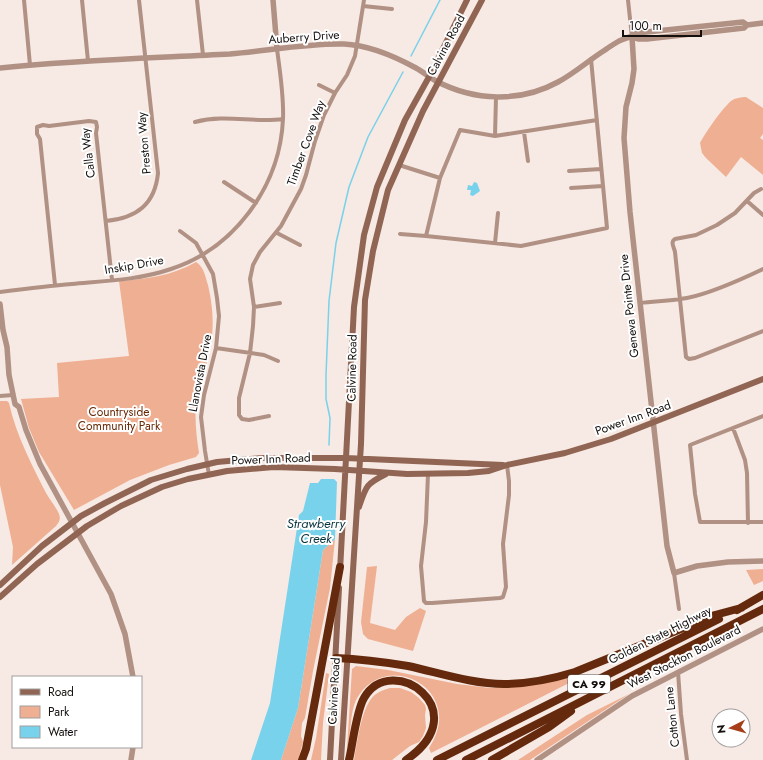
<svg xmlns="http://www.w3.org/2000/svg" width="763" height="760" viewBox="0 0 763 760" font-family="Jost,sans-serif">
  <rect width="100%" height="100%" fill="#f7e9e3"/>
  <path fill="#efaf92" d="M746 97 763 108V134L760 138 763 140V175L741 157 726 177 706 158 702 153 700 143C706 132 721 110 731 101 735 98 741 97 746 97Z
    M196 262C204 267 205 276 208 285 215 316 214 336 206 366 204 376 199 386 197 396 194 415 196 434 199 453L196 457 169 465 130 480 74 510 39 452 29 428 21 399 59 397 57 363 129 356 119 281C146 279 172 276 196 262Z
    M0 401H7L9 403C16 435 32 465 46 493 50 500 56 507 59 514 61 519 59 522 56 526L12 565 13 547 0 485Z
    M335 539 330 588 313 671 305 718 302 723 301 736 303 742 298 760H281L298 708 323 550Z
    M377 566 370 623 395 630 406 617 420 608 426 611 413 651 368 639 363 634 361 622 367 567Z
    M763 569V581L754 585 746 570Z
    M356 666 388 670 457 684 490 688H509L567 678 569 683 431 753 429 748C467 691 389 649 359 695 349 709 352 732 347 749L352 669Z
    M326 673 329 674 323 723 321 760H311L316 738Z
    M390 688H400L411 692 419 698 425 705 426 709 425 715 426 728 423 736 419 742 410 746 392 760H354C357 743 361 712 371 699 375 693 383 690 390 688Z
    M629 694 530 760H518L587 715Z"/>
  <path fill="#78d2eb" d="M474 182 477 183 480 191 473 196 470 195 471 190H467L468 185 472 186Z
    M321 479H334L337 482 335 539 323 550 298 708 281 760H251L270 703 299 515 303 511 310 483H318Z"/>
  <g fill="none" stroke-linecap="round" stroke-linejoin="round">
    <path stroke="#78d2eb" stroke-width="1.5" d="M411 56 440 0
      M329 445 330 418 326 399V375L329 301 336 243 349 187 368 137 403 72"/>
    <path stroke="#b09184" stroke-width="4" d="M24 0 30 65
      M82 0 88 61
      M197 0 203 55
      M628 0 632 37
      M363 6 392 9
      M319 85 335 93
      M195 122C226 114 253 123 283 119
      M524 132 528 161
      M495 136 496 97
      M399 165 440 178 426 236 521 246 607 228 591 59
      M569 171 601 169
      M440 178 460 130 495 136 597 120
      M224 182 256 203
      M571 188 603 186
      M761 189 754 193 735 213 717 225 696 235 675 239C670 242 674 247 675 252L686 357 689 359 695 358 763 331
      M747 201 763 215
      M106 221C137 218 155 204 158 173L139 0
      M180 231 196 243 213 274 217 298 219 316 216 348 204 395 201 417 205 451 209 475
      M277 233 300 245
      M400 234 426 236
      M495 243 498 213
      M55 285 40 139 37 134V127L43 125 49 126 89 121 96 122 97 127 96 133 112 280
      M0 292C24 289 48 286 72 284 105 281 139 280 171 269 235 248 280 186 283 119 284 96 280 72 277 49
      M640 303C655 301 671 301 687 298 712 293 740 280 763 269
      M254 307 280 303
      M216 348 264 355 278 361
      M0 396 13 395
      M269 416 249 420 242 419 239 415V398L250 353 253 326 254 307 250 279 253 265 260 252 281 226 301 189 306 175 315 141 324 115 335 93 347 75 355 56 364 0
      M763 416 690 445 695 494 700 522H763
      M733 428 745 460 747 473 748 523
      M428 474 426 522 421 566 424 601 426 603H432L500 598 503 597 506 587 503 544 509 495V481L507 465
      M674 573 679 609
      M678 672 681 714 687 760"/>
    <path stroke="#b09184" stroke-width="5.5" d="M273 0 277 49
      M632 37 634 69 632 83 626 107 624 138 630 212 667 546 674 573 697 566 728 562 763 561
      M632 37 638 39H647L744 28 747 25
      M0 68C77 60 154 58 230 54 268 51 306 43 344 44 369 45 394 56 416 68 423 72 429 77 436 81 474 101 520 103 558 82 575 73 589 60 605 50 609 47 614 44 619 41 625 38 632 37 637 33L743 22 747 25 763 23
      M0 304 3 330 7 347 9 375 15 404 19 407 26 430 40 464 111 594 125 634 133 677
      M131 760 133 747
      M537 760 632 696 763 629"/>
    <path stroke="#916553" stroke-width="6" d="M359 507C366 486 366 484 386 474
      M340 571 354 307 364 235 377 187 405 120 429 77 467 0
      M0 585 42 546 81 516 105 503 151 480 187 469 217 462 262 458H346L503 465
      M0 597 37 564 87 526 121 506 162 487 188 479 227 471 274 467 335 469 407 474 468 473 489 471 507 465 565 453 611 439 763 379
      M330 760 339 588
      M341 760 361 444 365 300 373 251 388 190 423 111 482 0"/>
    <path stroke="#652a0d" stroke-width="8" d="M737 610 763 595
      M336 658C360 659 384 662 408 666 440 673 472 684 504 684 528 684 552 679 575 672L715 615 741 608
      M302 760 306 749 340 567
      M349 760C353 743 356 712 364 698 392 650 478 711 406 760
      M437 760 719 619
      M466 760 763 609
      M492 760 549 727 571 711"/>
  </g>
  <g text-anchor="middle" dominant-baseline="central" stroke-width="4" stroke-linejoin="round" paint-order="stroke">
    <rect fill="#fff" stroke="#5a5756" stroke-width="1" x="568" y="675" width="42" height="18" rx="3"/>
    <g font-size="11" font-weight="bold" fill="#130f0d">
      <text x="589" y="684">CA 99</text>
    </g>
    <g font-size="12" fill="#130f0d" stroke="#fff">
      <text transform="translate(304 37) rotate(-4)">Auberry Drive</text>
      <text transform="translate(446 45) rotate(-62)">Calvine Road</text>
      <text transform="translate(144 143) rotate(-95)">Preston Way</text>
      <text transform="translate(306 143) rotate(-70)">Timber Cove Way</text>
      <text transform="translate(88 153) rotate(-97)">Calla Way</text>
      <text transform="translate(134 265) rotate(-10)">Inskip Drive</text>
      <text transform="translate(629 306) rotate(-96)">Geneva Pointe Drive</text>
      <text transform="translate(352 368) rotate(-89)">Calvine Road</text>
      <text transform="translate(200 373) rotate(-79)">Llanovista Drive</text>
      <text transform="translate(633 418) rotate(-20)">Power Inn Road</text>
      <text transform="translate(271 459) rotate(-2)">Power Inn Road</text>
      <text transform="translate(660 635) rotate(-27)">Golden State Highway</text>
      <text transform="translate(684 657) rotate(-27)">West Stockton Boulevard</text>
      <text transform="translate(334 691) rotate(-87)">Calvine Road</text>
      <text transform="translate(672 717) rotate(-96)">Cotton Lane</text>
    </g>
    <g font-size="12" fill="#672906" stroke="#fff">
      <text x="119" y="412">Countryside<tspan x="119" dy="14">Community Park</tspan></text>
    </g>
    <g font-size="13" font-style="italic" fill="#093540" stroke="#fff">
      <text x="316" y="523">Strawberry<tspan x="316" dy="15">Creek</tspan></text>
    </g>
  </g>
  <rect x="12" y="676" width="130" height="72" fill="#ffffff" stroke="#a19f9e"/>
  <rect x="20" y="689" width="20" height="6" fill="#916553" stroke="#a19f9e"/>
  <text x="48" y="696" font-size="12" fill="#130f0d">Road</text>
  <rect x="20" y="706" width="20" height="12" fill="#efaf92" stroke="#a19f9e"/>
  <text x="48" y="716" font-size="12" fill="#130f0d">Park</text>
  <rect x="20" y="726" width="20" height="12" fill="#78d2eb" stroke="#a19f9e"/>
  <text x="48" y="736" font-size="12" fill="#130f0d">Water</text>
  <g transform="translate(731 728) rotate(264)"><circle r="19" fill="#ffffff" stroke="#a19f9e"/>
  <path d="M0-3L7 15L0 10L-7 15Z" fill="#a63f19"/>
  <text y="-6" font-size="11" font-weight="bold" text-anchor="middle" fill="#130f0d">N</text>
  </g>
  <path d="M623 30v6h78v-6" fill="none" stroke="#130f0d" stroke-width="2"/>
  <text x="629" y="30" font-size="12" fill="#130f0d" stroke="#ffffff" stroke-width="3" paint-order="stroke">100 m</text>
</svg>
